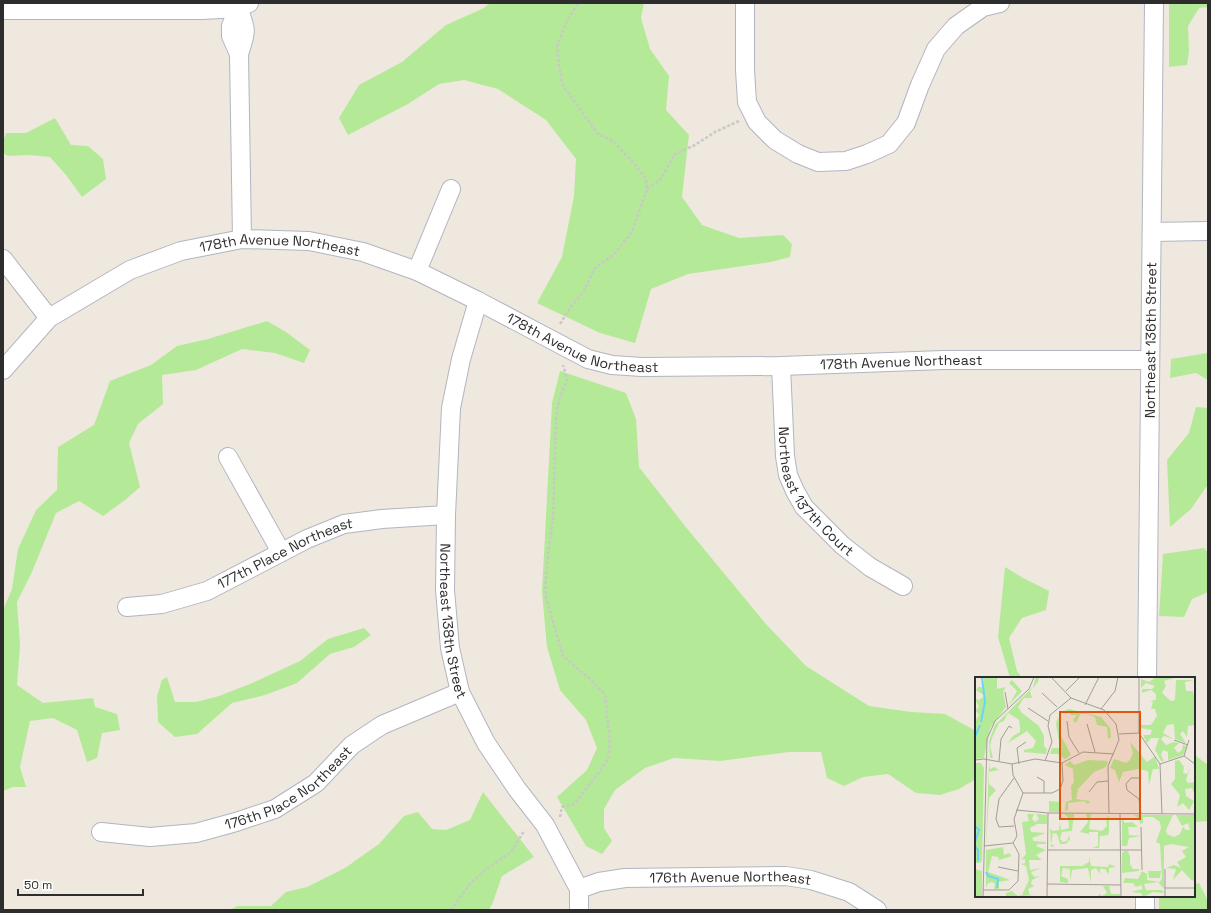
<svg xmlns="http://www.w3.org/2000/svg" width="1211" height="913" viewBox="0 0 1211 913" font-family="'Space Grotesk',sans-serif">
  <rect width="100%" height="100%" fill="#efe8de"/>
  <path fill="#b4ea97" d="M490 3H644L641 18 650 49 669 76 666 110 689 135 682 197 702 225 739 238 783 235 792 244 790 257 771 262 688 274 651 289 635 343 600 333 537 303 562 257 574 196 576 159 546 120 498 89 464 80 439 84 408 104 348 135 339 118 359 85 402 62 446 25 484 8Z
    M1169 3H1208V7L1199 8 1188 26 1189 52 1187 65 1169 67Z
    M55 118 71 145 88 146 103 159 106 179 82 197 66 175 50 157 29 155 8 156 3 153V142L6 133H26Z
    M267 321 286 332 310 350 304 363 275 353 242 349 196 370 162 375 163 404 138 424 129 443 140 487 125 500 103 516 79 501 56 513 32 572 17 602 20 645 17 685 43 703 93 698 95 707 117 714 120 730 102 733 97 758 87 762 77 730 53 718 30 721 20 767 26 787H13L3 791V610L12 589 18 549 36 510 57 490 58 447 94 425 110 381 151 365 177 346 208 339Z
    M1208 353V380L1196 373 1170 378 1171 359Z
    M560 371 626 393 636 419 639 467 685 526 765 623 806 666 869 706 911 712 945 714 976 731V779L959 789 940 795 916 793 888 774 863 777 844 786 827 778 821 752H789L720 761 674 758 645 768 615 790 604 809V828L612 841 602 854 586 846 557 797 587 770 597 748 586 720 560 690 547 647 542 592 552 403Z
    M1196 407 1208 408V487H1206L1191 509 1170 527 1167 460 1189 433Z
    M1204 548 1208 553V592L1192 599 1184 617 1159 616 1163 554Z
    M1005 567 1023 578 1049 591 1046 610 1022 618 1009 638 1017 671 1022 678H1010L998 637Z
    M364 628 371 635 354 647 330 654 297 683 265 695 232 703 197 734 175 737 158 722 157 696 162 680 167 677 175 702H196L219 696 250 684 300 661 328 639Z
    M1194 756H1196L1208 765V821L1195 822 1194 830Z
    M483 792 534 857 502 876 493 902 489 910H229L238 906H271L286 892 307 887 345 868 379 844 404 816 418 812 432 829 446 830 470 820Z
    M1199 883 1208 901V910H1159V898L1161 896H1194V884Z"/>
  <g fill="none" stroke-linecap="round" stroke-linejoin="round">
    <defs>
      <g id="street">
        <path d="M745 3V70L747 102 757 122 775 140 798 154 818 162 846 161 867 154 889 144 906 123 920 85 936 49 956 26 983 7 1000 3"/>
        <path d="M238 8C247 30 247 31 239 54L242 239"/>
        <path d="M238 8 231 26V36L239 54"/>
        <path d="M3 10H202L238 8 249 3"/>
        <path d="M1152 232 1208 231"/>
        <path d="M3 259 49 318"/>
        <path d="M417 271 451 189"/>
        <path id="s1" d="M478 301 461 359 451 408 446 515 445 590 450 648 460 692 486 743 517 789 545 825 579 889V910"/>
        <path id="s2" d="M781 366 785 456 788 475 795 491 804 507 842 545 870 567 903 586"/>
        <path id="s3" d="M3 370 49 318 130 270 181 251 242 239 309 241 363 252 417 271 478 301 588 359 612 365 642 367 781 366 943 360H1150"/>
        <path d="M228 457 281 552"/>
        <path id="s4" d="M127 607 162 604 207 591 307 539 344 524 382 519 446 515"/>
        <path id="s5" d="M1147 678 1154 3"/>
        <path id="s6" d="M101 832 150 837 196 833 236 822 275 809 316 783 352 745 382 725 460 692"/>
        <path id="s7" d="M579 889 599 882 625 878 786 876 811 880 849 892 877 910"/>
        <path d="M1145 910V896"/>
      </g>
    </defs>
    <use href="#street" stroke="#b2b5c1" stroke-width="20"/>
    <path stroke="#c8c8c8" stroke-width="2.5" stroke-dasharray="3 2" stroke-linecap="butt" d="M647 189 660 180 675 154 695 145 715 132 739 121
      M560 324 570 308 584 291 594 269 614 254 632 232 647 189 646 179 633 162 613 141 598 134 563 86 559 67 557 47 565 25 578 3
      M560 817 562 807 574 804 601 770 608 758 610 744 605 695 590 679 563 656 546 598 545 587 549 546 553 520 556 416 559 401 567 379 563 365
      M451 910 469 885 484 871 511 852 524 831"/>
    <use href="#street" stroke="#fff" stroke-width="18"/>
  </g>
  <g text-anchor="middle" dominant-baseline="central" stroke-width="3" stroke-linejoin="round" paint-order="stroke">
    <g font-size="14" fill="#2d2d2d" stroke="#fff">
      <text stroke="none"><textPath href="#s3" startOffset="318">178th Avenue Northeast</textPath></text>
      <text stroke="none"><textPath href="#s3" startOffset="642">178th Avenue Northeast</textPath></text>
      <text stroke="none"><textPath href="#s5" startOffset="338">Northeast 136th Street</textPath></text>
      <text stroke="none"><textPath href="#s3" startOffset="966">178th Avenue Northeast</textPath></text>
      <text stroke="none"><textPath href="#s2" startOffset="136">Northeast 137th Court</textPath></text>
      <text stroke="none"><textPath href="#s4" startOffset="169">177th Place Northeast</textPath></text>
      <text stroke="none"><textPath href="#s1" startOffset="324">Northeast 138th Street</textPath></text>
      <text stroke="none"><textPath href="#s6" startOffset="200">176th Place Northeast</textPath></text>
      <text stroke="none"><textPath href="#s7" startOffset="153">176th Avenue Northeast</textPath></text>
    </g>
  </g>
  <g transform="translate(975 677)">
    <rect width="220" height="220" fill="#efe8de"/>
    <path d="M0 0H22V12L31 10 28 15 31 30 15 51 9 81 0 82V44L4 38 0 33 4 30 0 22 4 23 10 19 1 13 3 10H9V2ZM61 0H64L63 5 55 14 57 21H49L43 30 47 36 64 49 69 59V69L72 72 71 77 49 75V73L58 71 61 64 52 54 33 66 38 59 45 55V50L44 43 33 36 29 44 24 46 17 61 15 69 18 81H15L14 64 20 48 58 10ZM181 0H203L189 4 191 9 187 16 196 24 200 23 201 3H220L210 5 211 14H218L220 25V48L213 49 212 60 208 54 205 57 211 66 200 62 199 47 192 48 188 56 198 62 189 59 186 62 191 68 199 65 204 66 199 71 203 76 207 73 208 67 212 70 208 78 193 83V75L188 73 186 78 189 84H186L180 73 184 61H176L172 66 168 58H175L177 53 166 51V48H176L182 39 180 32H176L178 25 175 24 181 23V17L176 13 167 16V12H177L180 9 171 6 166 11V2L174 5ZM37 3 47 14 34 28 42 14 34 6ZM94 32 126 40 135 51 136 60 133 62 132 50 122 48 120 40 112 37H105L101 46 98 43 102 38H96L95 34H89ZM83 39 86 59 96 78 90 82 83 77H75L77 71H85L81 47ZM155 65 172 85 180 79 184 92H178L174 108 173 94 163 92 148 95 144 105 140 93 135 91 139 82 151 86 155 83 158 76ZM113 83 133 84 131 90 119 95 103 112 101 122 115 124 113 127 109 124 93 126V133L90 134 91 125 97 123 96 109 99 105 98 92 90 88 95 84 99 88ZM204 83 209 90 208 96 212 97 215 91 211 103 213 106 220 105V119L217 111 210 112 211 119 219 124 214 133 208 126 202 130 205 118 196 107 200 102V84ZM0 86H6L9 91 7 183 5 186H0ZM14 86 15 92 19 90 24 93 14 95V107L21 113 14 121 11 168ZM74 124 86 125 84 135H74ZM52 137H59L57 142 60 145 64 142 61 137 72 138V147H62L55 151 56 155 71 156 57 161 59 164 71 165V167H63L61 169 71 173 61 178 67 183H54L55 193 67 191 56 195 59 200 65 199 57 203 56 207 59 209 53 212 55 218H62L31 220V216L37 214 43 219 47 218 54 203 51 189 46 187 50 186V182L46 183 51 177 47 145 54 144ZM89 137H99L97 154 87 155 85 162 88 165 92 164 94 158 95 162 91 167H85L82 157 78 156 76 167 80 169 76 170 75 151 77 154 84 153 85 145 86 153 94 151 93 140ZM111 137H116L114 152 127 154 132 149 131 143 134 138V156L133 158 125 159 124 171H117L123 169V155H114L115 171 114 157 105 155 113 145ZM159 138H198L191 153 192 157 199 160 205 157 208 150 211 153H215L213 146 207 149 201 138H220V204L216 203 207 193 198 203 201 192 191 191 199 188 206 191 202 185 211 180 207 174 214 170 196 167 189 169V212L183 205 169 207 171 213H187L189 216 178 215 168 220 166 216 156 215 168 212 166 208 161 210 158 206H148L150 201 163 202 167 194 172 197V203L185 205 187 201 185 167 181 165 186 151 185 145 178 140H168V146L165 147 164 141ZM147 141 150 146 157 145 163 150H153L154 158 166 159 154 161 152 169H147ZM28 170 29 178 34 176 37 179 24 183 23 180 17 179 13 195 35 203 24 205V212H19L20 207 17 205 13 206 11 211V173ZM149 174H153L155 179V187L158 192H164V194L147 196V176ZM114 179 116 189 133 190 134 187 141 190 134 191V198L130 192H125V197L121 191 116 193V206L113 191 97 193 95 205V192L88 191 86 199 93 202V206L85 205V189H107L114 185ZM0 192 7 194V220H0ZM173 194H186L185 201H174ZM128 209H134L136 217H145V220H123L124 217 127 219 132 216Z" fill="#b4ea97"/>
    <path fill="none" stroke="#6ad4f9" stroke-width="2" d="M6 45 10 25 7 0M0 60 5 48M0 117V137M0 149 4 153 0 165M0 169 3 173V184M11 195 13 199 23 202 22 211"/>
    <path fill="none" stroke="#a19d97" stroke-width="1" d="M76 0 96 21 129 33 141 47 144 63 133 89 134 136M164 0V56L185 87 187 137M91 14 105 0M30 15 33 32M67 16 82 30M110 28 124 0M53 31 73 44M126 32 140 14 143 0M92 44 94 60 104 76M112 47 120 75M144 57 164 56M199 63 213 68M209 79 220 87M0 83 9 82 37 87 60 82 87 86 108 75 139 77M24 84 26 62 34 49 37 51M70 84 77 65 73 49 75 38 96 21M44 87 42 71 51 65M185 87 209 79 214 63M62 100 69 104V116M165 101H156L151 107 152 113 164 122 166 137M114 115 122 105 133 104M48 116H77L85 112 88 104 87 86M41 133 73 136 220 137M145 136 146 220M220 137V123M39 149 24 150 21 142 24 122 39 101M166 150 167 193M9 169 38 166M73 173H167M23 190 43 194M190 192V220M72 207 146 208M190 211H220M8 213H34L43 204 44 177 38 166 42 159 39 142 48 116 38 98 37 87M8 220 12 62 20 44 54 12 59 0M72 220 73 136"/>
    <path fill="#df570e" fill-opacity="0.15" stroke="#df570e" stroke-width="2" d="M85 35H165V142H85Z"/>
    <rect width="220" height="220" fill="none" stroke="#2d2d2d" stroke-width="2"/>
  </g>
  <rect width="1211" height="913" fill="none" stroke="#2d2d2d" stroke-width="8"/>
  <path d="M18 889v6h125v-6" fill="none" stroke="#2d2d2d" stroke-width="2"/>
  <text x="24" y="889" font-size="12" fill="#2d2d2d" stroke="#ffffff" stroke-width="3" paint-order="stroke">50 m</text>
</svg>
